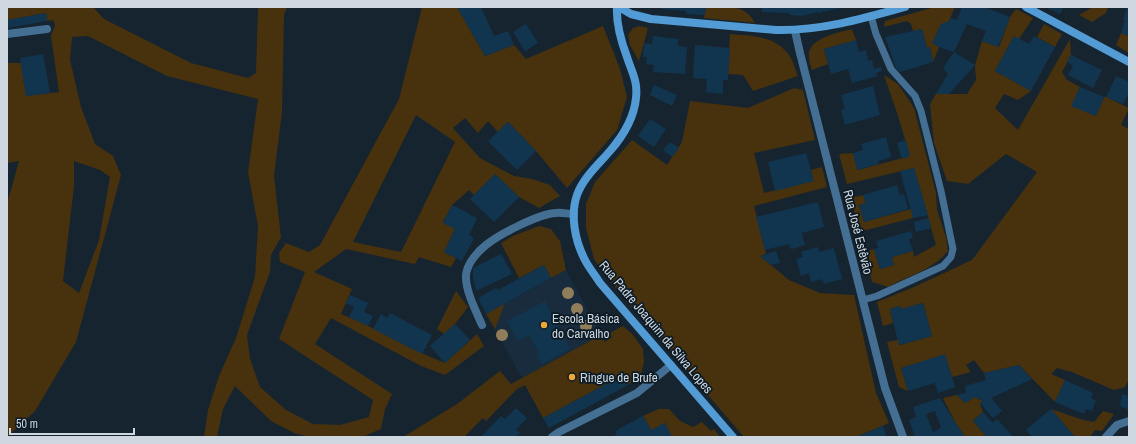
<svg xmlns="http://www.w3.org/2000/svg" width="1136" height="444" viewBox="0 0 1136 444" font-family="'Archivo Narrow',sans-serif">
  <rect width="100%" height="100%" fill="#162430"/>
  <path fill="#182c3d" d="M566 270 601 335 522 378 486 314Z"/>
  <path fill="#48310d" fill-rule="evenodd" d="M7 7H93L104 19 191 63 248 78 256 73 258 7H287L284 15 282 112 274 176 281 237 271 255 270 272 247 335 250 359 260 387 286 410 313 424 340 425 369 417 373 400 279 339 305 272 280 262 279 253 286 243 309 252 320 245 399 99 422 7H457L485 56 514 45 526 59 603 26 620 69 627 97 617 130 567 188 536 151 508 122 498 132 488 121 478 133 465 118 453 128 480 158 514 176 532 179 550 185 560 196 539 208 519 197 495 174 474 195 469 190 452 205 443 222 455 229 444 252 456 258 451 267 419 257 415 264 346 249 314 272 352 289 341 314C377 328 409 349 445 363L477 334 484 346 445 375 421 366 331 318 315 344 392 394 385 409 381 429 362 437H310L294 433 271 421 235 386 223 409 217 437H204L208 410 219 376 236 338 255 277 258 226 248 172 258 99 167 76 88 36 72 37 70 60 81 107 95 144 113 156 121 175 76 342 35 411 7 437V204L19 161 7 163V63H21L26 96 59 92 51 36 55 25 53 20 47 21 46 13 7 20ZM416 115 455 142 401 252 353 242ZM74 161 100 170 110 177 99 240 79 293 63 281 74 186Z
    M706 7C725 7 745 3 755 23L704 18Z
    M935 7H955L949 21 932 43 939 47 933 62 930 47 927 48 922 29 913 31 911 24 907 21 884 27 885 21Z
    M1093 7H1108L1106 13 1092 22 1079 15Z
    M1016 9 1033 18 1019 39 1014 36 995 71 1031 91 1018 100 1004 94 995 108 1018 130 1070 39 1071 55 1062 72 1067 80 1080 87 1072 106 1096 116 1104 97H1106L1129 108 1121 125 1129 129V379L1125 387 1114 390 1072 372 1057 368 1051 374 1065 380 1055 402 1019 365 984 373 974 360 966 365 971 372 952 377 945 355 901 368 908 391 899 387 887 342 898 340 900 345 932 336 923 303 901 309 900 306 890 309 893 323 883 326 877 302 914 287 972 260 1037 172 1006 154 968 184 947 181 934 143 930 104 936 94H967L976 80 975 65 982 41 999 47 1010 17Z
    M1044 24 1062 34 1055 47 1037 37Z
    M640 26 648 28 639 61 630 45 628 35 633 28Z
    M852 29 856 40 824 49 828 64 812 70C811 66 809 62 809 58 806 38 838 33 852 29Z
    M1121 33 1129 36V53L1116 45Z
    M730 34C753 36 777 35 791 58 794 64 795 70 798 76L753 91 743 75 728 74Z
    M884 75 898 84 914 108 936 193 937 210 946 237 948 251C933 270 909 275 888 287L872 282 865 252 874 249 880 269 894 265 892 257 913 251 914 257 936 245 914 168 847 184 839 154 853 153 858 170 910 156 899 119Z
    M794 88 803 90 815 140 754 153 764 193 813 181 811 170 822 167 827 187 754 206 766 254 760 256 789 280 820 293 854 295 876 393 889 423 856 437H744L610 281 594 259 586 228V204L595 182 632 140 667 165 682 142 690 101 748 108Z
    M863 195 866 203 859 205 864 222 911 209 913 218 859 232 851 198Z
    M539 226 551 229 560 241 566 270 551 278 544 265 519 278 501 243 513 236Z
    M456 291 468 307 455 324 444 334 437 329Z
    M505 303 495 329 486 314Z
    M623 326 633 335 643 349 644 362 641 374 628 385 623 375 543 418 525 385 517 389 486 421 483 418 464 437H403L457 404 500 371 511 384 601 335 605 342 612 337 610 333Z
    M957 395 965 403 975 397 983 401 980 404 983 412 973 421 986 436 985 437H965L955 422 943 398Z
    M659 409H669L680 421 693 427 702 422 711 431 714 429 720 437H672L665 423 651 430 643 416Z
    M1051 409 1083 420 1094 422 1103 411 1114 414 1102 431 1095 430 1090 437H1075Z"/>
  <path fill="#11354f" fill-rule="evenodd" d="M457 7H481L494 36 508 31 514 45 485 56Z
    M662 7H706L705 15 686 14V11L662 9Z
    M762 7H840V8L818 13V12L802 16 790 15V13L762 12Z
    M962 7H984L1010 17 998 47 982 41 986 31 967 24 954 52 939 47 932 43 941 24 949 21 951 18 957 20Z
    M1045 7H1064L1060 14Z
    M1127 8 1129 9V36L1121 33 1125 20H1123Z
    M46 13 47 21 7 28V20Z
    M526 24 538 43 525 51 513 32Z
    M922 29 927 48 930 47 933 62 900 72 896 68 885 37Z
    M653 36 678 39V46L687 47 685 74 653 72 654 65 646 64 647 57H643L644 43 652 44Z
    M1014 36 1029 44 1034 36 1055 47 1031 91 995 71Z
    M856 40 859 52 866 50 868 61 872 60 874 69 881 67 882 71 876 73 877 76 852 83 848 69 831 74 824 49Z
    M695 45 730 48 728 80H723V94L706 92 707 79 693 78Z
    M954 52 975 65 949 94H936L948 74 943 68Z
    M43 54 50 93 26 96 20 58Z
    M1071 55 1102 70 1093 88 1068 75 1073 66 1067 62Z
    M1116 76 1129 82V92L1123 104 1106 97Z
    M654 85 677 95 672 106 650 95Z
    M873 86 880 115 845 125 841 110 845 109 841 95Z
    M1080 87 1104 97 1096 116 1071 106Z
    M650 119 666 129 654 147 638 136Z
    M508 122 536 151 517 170 488 141Z
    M886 137 891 157 878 161 879 164 857 170 853 153 863 150 861 144Z
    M906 140 910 156 902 159 897 143Z
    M670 142 679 148 672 157 663 150Z
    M806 153 814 181 775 191 768 162Z
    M914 168 928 215 913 218 900 171Z
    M495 174 519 197 494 222 470 199Z
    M897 185 900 195 904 194 908 209 864 222 859 205 866 203 863 195Z
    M818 202 824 227 802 233 805 245 792 249 790 248 789 244 765 250 756 217Z
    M452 205 477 218 469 235 474 238 462 261 444 252 455 229 443 223Z
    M929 218 931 228 916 232 914 222Z
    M911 231 913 238 909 239 913 251 892 257 894 265 880 269 874 249 878 248 876 241Z
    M818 247 819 252 834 248 842 279 824 284 822 279 811 282 809 273 801 276 796 259 803 257 801 252Z
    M776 251 780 263 771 265 760 256Z
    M501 254 512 274 476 291 473 276V268Z
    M544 265 551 278 486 314 478 298 496 288 498 290Z
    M350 295 368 303 364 312 373 316 368 326 349 317 354 307 346 303Z
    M545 301 570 349 542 364 537 354 539 353 529 335 518 341 507 321Z
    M923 303 932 336 899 345 890 309 900 306 901 309Z
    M390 313 432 335 422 354 373 329 381 314 387 318Z
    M455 324 470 340 445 363 430 346Z
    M945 354 955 387 938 393 935 383 908 391 901 368Z
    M1019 365 1032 379 991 398 1002 411 993 418 980 403 983 401 975 397 965 403 957 395 966 393 965 386 986 380 984 373Z
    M623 375 628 385 549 428 543 418Z
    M1065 380 1093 393 1091 398 1096 401 1092 411 1086 409 1084 414 1055 402Z
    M1122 394 1129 396V410L1120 406Z
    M940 398 955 422 965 437H915L909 420 916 417 913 407ZM935 411 941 428 933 432 926 414Z
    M516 408 527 418 516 430 520 433 516 437H481L501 416 505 419Z
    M1051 409 1075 437H1032L1026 430Z
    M983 412 993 423 997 419 1013 437H987L973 421Z
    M643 416 651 430 665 423 672 437H612L617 434 615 431Z
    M883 426 887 437H856Z"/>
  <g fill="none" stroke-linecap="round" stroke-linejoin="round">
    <path stroke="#446f93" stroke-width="7" d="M863 300 877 296 943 266 951 257 953 249 941 191 921 111 915 96 891 69 876 34 871 16"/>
    <path stroke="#446f93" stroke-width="8" d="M795 31 800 53 885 388 903 437
      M7 34 47 29
      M482 325C476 311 465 290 466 275 467 264 477 252 486 245 500 234 538 214 556 213 561 212 568 214 574 214
      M552 437 559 432 637 393 671 365
      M1106 437 1117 425 1129 421"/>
    <path stroke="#539bd4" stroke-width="8" d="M617 7C616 24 621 41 627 57 632 73 638 81 636 98 634 119 623 136 610 151 598 165 583 178 577 195 570 215 575 241 585 260 589 268 595 275 600 283L733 437
      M619 7 631 14 651 19 776 30C820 31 862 19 905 7
      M1026 7 1129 62"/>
  </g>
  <g fill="#927d5a">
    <circle cx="568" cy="293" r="6"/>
    <circle cx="577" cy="309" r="6"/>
    <circle cx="586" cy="326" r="6"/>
    <circle cx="502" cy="335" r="6"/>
  </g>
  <g fill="#eca93a" stroke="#0d1b26" stroke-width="1.5">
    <circle cx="544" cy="325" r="4"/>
    <circle cx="572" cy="377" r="4"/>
  </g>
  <g text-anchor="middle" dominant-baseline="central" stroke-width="3.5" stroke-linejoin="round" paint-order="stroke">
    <g font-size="13" fill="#ced7df" stroke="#0d1b26">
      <text transform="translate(858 232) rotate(76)">Rua José Estêvão</text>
      <text transform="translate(656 327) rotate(50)">Rua Padre Joaquim da Silva Lopes</text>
    </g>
    <g font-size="13" fill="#ced7df" stroke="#0d1b26" text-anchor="start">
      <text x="552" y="318">Escola Básica<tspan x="552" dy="15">do Carvalho</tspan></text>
      <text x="580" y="377">Ringue de Brufe</text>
    </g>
  </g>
  <rect width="1136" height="444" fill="none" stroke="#ced7df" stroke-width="16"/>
  <path d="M10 428v6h124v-6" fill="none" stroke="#ced7df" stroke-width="2"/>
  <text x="16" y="428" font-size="12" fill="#ced7df" stroke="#0d1b26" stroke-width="3" paint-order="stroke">50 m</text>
</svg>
